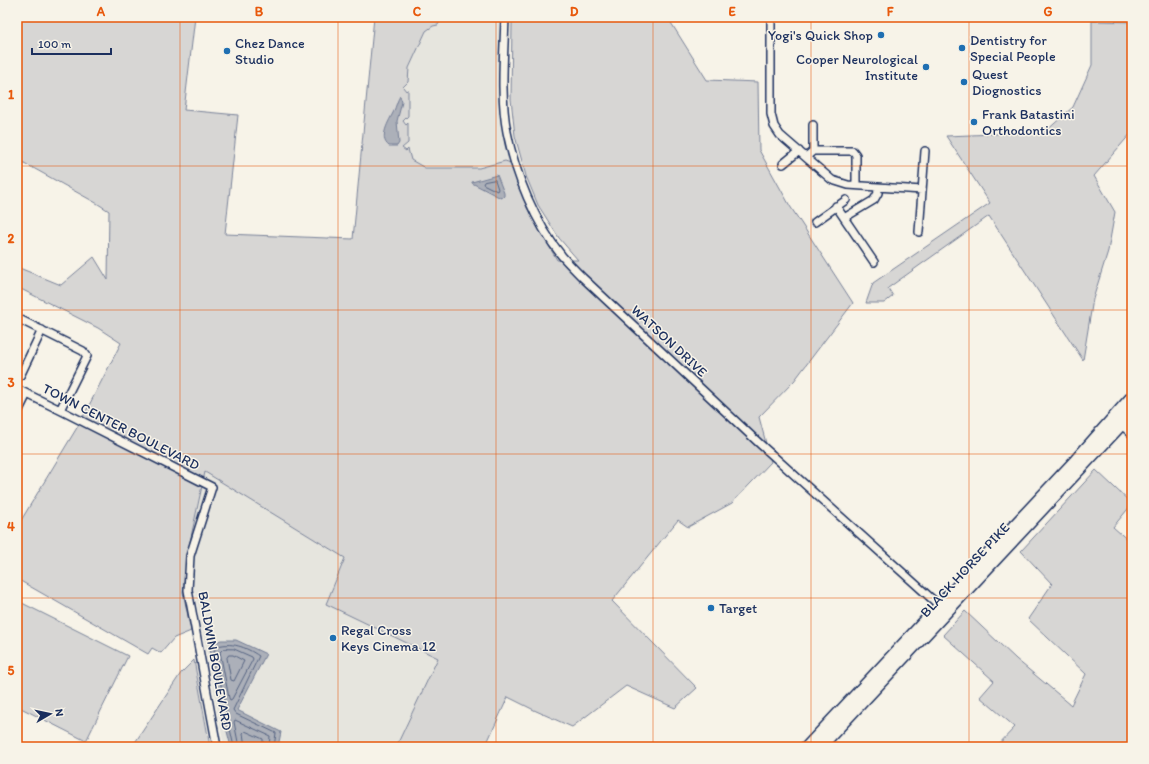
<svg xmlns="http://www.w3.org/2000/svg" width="1149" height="764" viewBox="0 0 1149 764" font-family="Itim,sans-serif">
  <rect width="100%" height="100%" fill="#f7f3e8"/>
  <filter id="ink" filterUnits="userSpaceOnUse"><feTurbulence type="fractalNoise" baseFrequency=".025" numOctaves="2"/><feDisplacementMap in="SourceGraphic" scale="8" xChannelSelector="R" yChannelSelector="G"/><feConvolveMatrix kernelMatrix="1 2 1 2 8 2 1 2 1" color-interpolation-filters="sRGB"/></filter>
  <g filter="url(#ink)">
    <path fill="#e6e5de" d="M440 17H497L502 24 507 149 511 163 505 161 479 168H425L411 160 402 148 408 142V124L406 125 403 121 406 91 403 88 408 82 409 68 426 31 433 26 439 25Z
      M205 472 345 558 326 604 439 658 396 747H224L195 593 183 592 188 551Z"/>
    <path fill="#d7d6d4" stroke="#798299" d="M17 17H195L184 110 238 115 225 234 353 239 374 17 440 18V21L438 25 433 26 426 31 409 68 408 82 403 87 406 91 408 89V116L403 121 406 125 408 123V143L402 148 406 151 408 149 411 160 425 168H479L505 161 511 163 527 208 557 260H578L559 238 538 205 526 176 515 136 511 99 512 23 514 17 668 18 707 80 758 82 759 150 790 206 853 303 794 381 759 417 771 462 732 503 688 527 678 520 612 601 697 688 675 708 626 686 572 727 534 710 508 697 485 747H396L438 658 326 604 345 558 205 472 188 551 183 592 191 631 174 638 161 653 152 648 148 654 17 579V527L81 421 121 343 98 328 17 287V267L61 285 94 257 108 280 109 211 98 204 17 159Z
      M1092 21 1132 22V132L1094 176 1115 212 1108 251 1093 299 1083 360 989 216 888 288 893 296 884 303H866L873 283 990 203 946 136 1045 132 1073 107 1092 65Z
      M1096 470 1132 504 1113 527 1130 542 1132 540V747H996L1015 727 980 697 994 681 943 635 965 611 1016 659 1071 705 1086 674 1028 619 1052 584 1021 551Z
      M20 602 128 656 86 741 17 706V608Z
      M194 660 210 747H132L181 673Z"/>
    <path fill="#acb0b9" stroke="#727c95" d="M400 96 402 102 397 121 399 143 397 146H389C378 138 389 121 394 111 396 106 397 101 400 96Z
      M497 175 504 193V196L502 198 497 196 472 183V182Z
      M221 640H236L266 654 237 710 281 732 278 747H231L222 712 209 645Z"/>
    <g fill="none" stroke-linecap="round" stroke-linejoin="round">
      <path stroke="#556382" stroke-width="1" d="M495 180 498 189 497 191 483 184 484 182Z
        M234 649 252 657 253 659 232 699 230 700 229 698 220 652 223 649Z
        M229 655H233L244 661 234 681 231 680 227 658Z
        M234 747 226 711 214 649 215 647C231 641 246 647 259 656L233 710 236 714 276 733 274 747
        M239 747 234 722 235 720 270 736 269 747
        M245 747 243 733 245 731 263 739V747"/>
      <defs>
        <path id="minor" d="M505 17C504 54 500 96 507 132 515 174 535 223 562 256 569 264 576 271 583 278L760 444 942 608
          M771 17V114L774 126 780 135 832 180 848 185 922 190
          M813 125V151
          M806 157 813 151H853L856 155V185
          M783 164 799 151
          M836 206 874 262
          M844 218 874 200 878 193 877 187
          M815 222 846 200
          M919 232 925 151
          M17 318 83 351 87 356 60 410
          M20 376 42 330
          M17 389 60 410 212 487 190 556 188 590 217 747
          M17 414 27 394
          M1119 423 1132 434"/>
        <path id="highway" d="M807 747 1076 460 1132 397
          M820 747 1132 413"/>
      </defs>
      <use href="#minor" stroke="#1b2f5e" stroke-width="10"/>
      <use href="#highway" stroke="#1b2f5e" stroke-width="14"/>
      <use href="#minor" stroke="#f7f3e8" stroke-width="7"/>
      <use href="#highway" stroke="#f7f3e8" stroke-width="11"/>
    </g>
  </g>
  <path fill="none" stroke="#e8590c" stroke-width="1" stroke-opacity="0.55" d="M180 17V747M338 17V747M496 17V747M653 17V747M811 17V747M969 17V747M17 166H1132M17 310H1132M17 454H1132M17 598H1132"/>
  <g fill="#1f6fb2" stroke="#f7f3e8" stroke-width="1.5">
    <circle cx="881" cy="35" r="4"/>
    <circle cx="962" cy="48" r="4"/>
    <circle cx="227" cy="51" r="4"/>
    <circle cx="926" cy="67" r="4"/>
    <circle cx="964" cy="82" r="4"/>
    <circle cx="974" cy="122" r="4"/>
    <circle cx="711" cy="608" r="4"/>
    <circle cx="333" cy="638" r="4"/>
  </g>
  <g text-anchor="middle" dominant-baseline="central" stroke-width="3" stroke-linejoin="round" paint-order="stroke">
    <g font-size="14" fill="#1b2f5e" stroke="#f7f3e8" text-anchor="start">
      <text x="873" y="35" text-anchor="end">Yogi's Quick Shop</text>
      <text x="970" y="40">Dentistry for<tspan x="970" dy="16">Special People</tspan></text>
      <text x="235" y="43">Chez Dance<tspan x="235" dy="16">Studio</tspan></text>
      <text x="918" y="59" text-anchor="end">Cooper Neurological<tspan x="918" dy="16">Institute</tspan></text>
      <text x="972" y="74">Quest<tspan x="972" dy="16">Diognostics</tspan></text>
      <text x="982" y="114">Frank Batastini<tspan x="982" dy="16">Orthodontics</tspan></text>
      <text x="719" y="608">Target</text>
      <text x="341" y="630">Regal Cross<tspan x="341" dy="16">Keys Cinema 12</tspan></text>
    </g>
    <g font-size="14" fill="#1b2f5e" stroke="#f7f3e8">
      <text transform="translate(669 341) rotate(43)">WATSON DRIVE</text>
      <text transform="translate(121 427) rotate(27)">TOWN CENTER BOULEVARD</text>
      <text transform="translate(965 570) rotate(-47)">BLACK HORSE PIKE</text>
      <text transform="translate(215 661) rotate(80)">BALDWIN BOULEVARD</text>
    </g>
  </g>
  <rect width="1149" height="764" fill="none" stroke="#f7f3e8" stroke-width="44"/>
  <g transform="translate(50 714) rotate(81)" stroke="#f7f3e8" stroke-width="3" paint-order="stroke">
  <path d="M0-3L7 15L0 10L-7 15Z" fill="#1b2f5e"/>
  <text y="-6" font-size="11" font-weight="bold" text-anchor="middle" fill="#1b2f5e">N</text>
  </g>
  <path d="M32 48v6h79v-6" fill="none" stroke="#1b2f5e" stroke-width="2"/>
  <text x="38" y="48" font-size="12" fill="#1b2f5e" stroke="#f7f3e8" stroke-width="3" paint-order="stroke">100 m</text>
  <rect x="22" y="22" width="1105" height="720" fill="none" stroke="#e8590c" stroke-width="1.5"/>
  <g font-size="13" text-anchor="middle" font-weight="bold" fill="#e8590c">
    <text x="101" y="16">A</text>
    <text x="259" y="16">B</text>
    <text x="417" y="16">C</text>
    <text x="574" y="16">D</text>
    <text x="732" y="16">E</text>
    <text x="890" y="16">F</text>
    <text x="1048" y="16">G</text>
    <text x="11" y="99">1</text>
    <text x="11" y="243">2</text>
    <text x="11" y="387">3</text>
    <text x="11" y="531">4</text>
    <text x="11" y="675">5</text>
  </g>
</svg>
